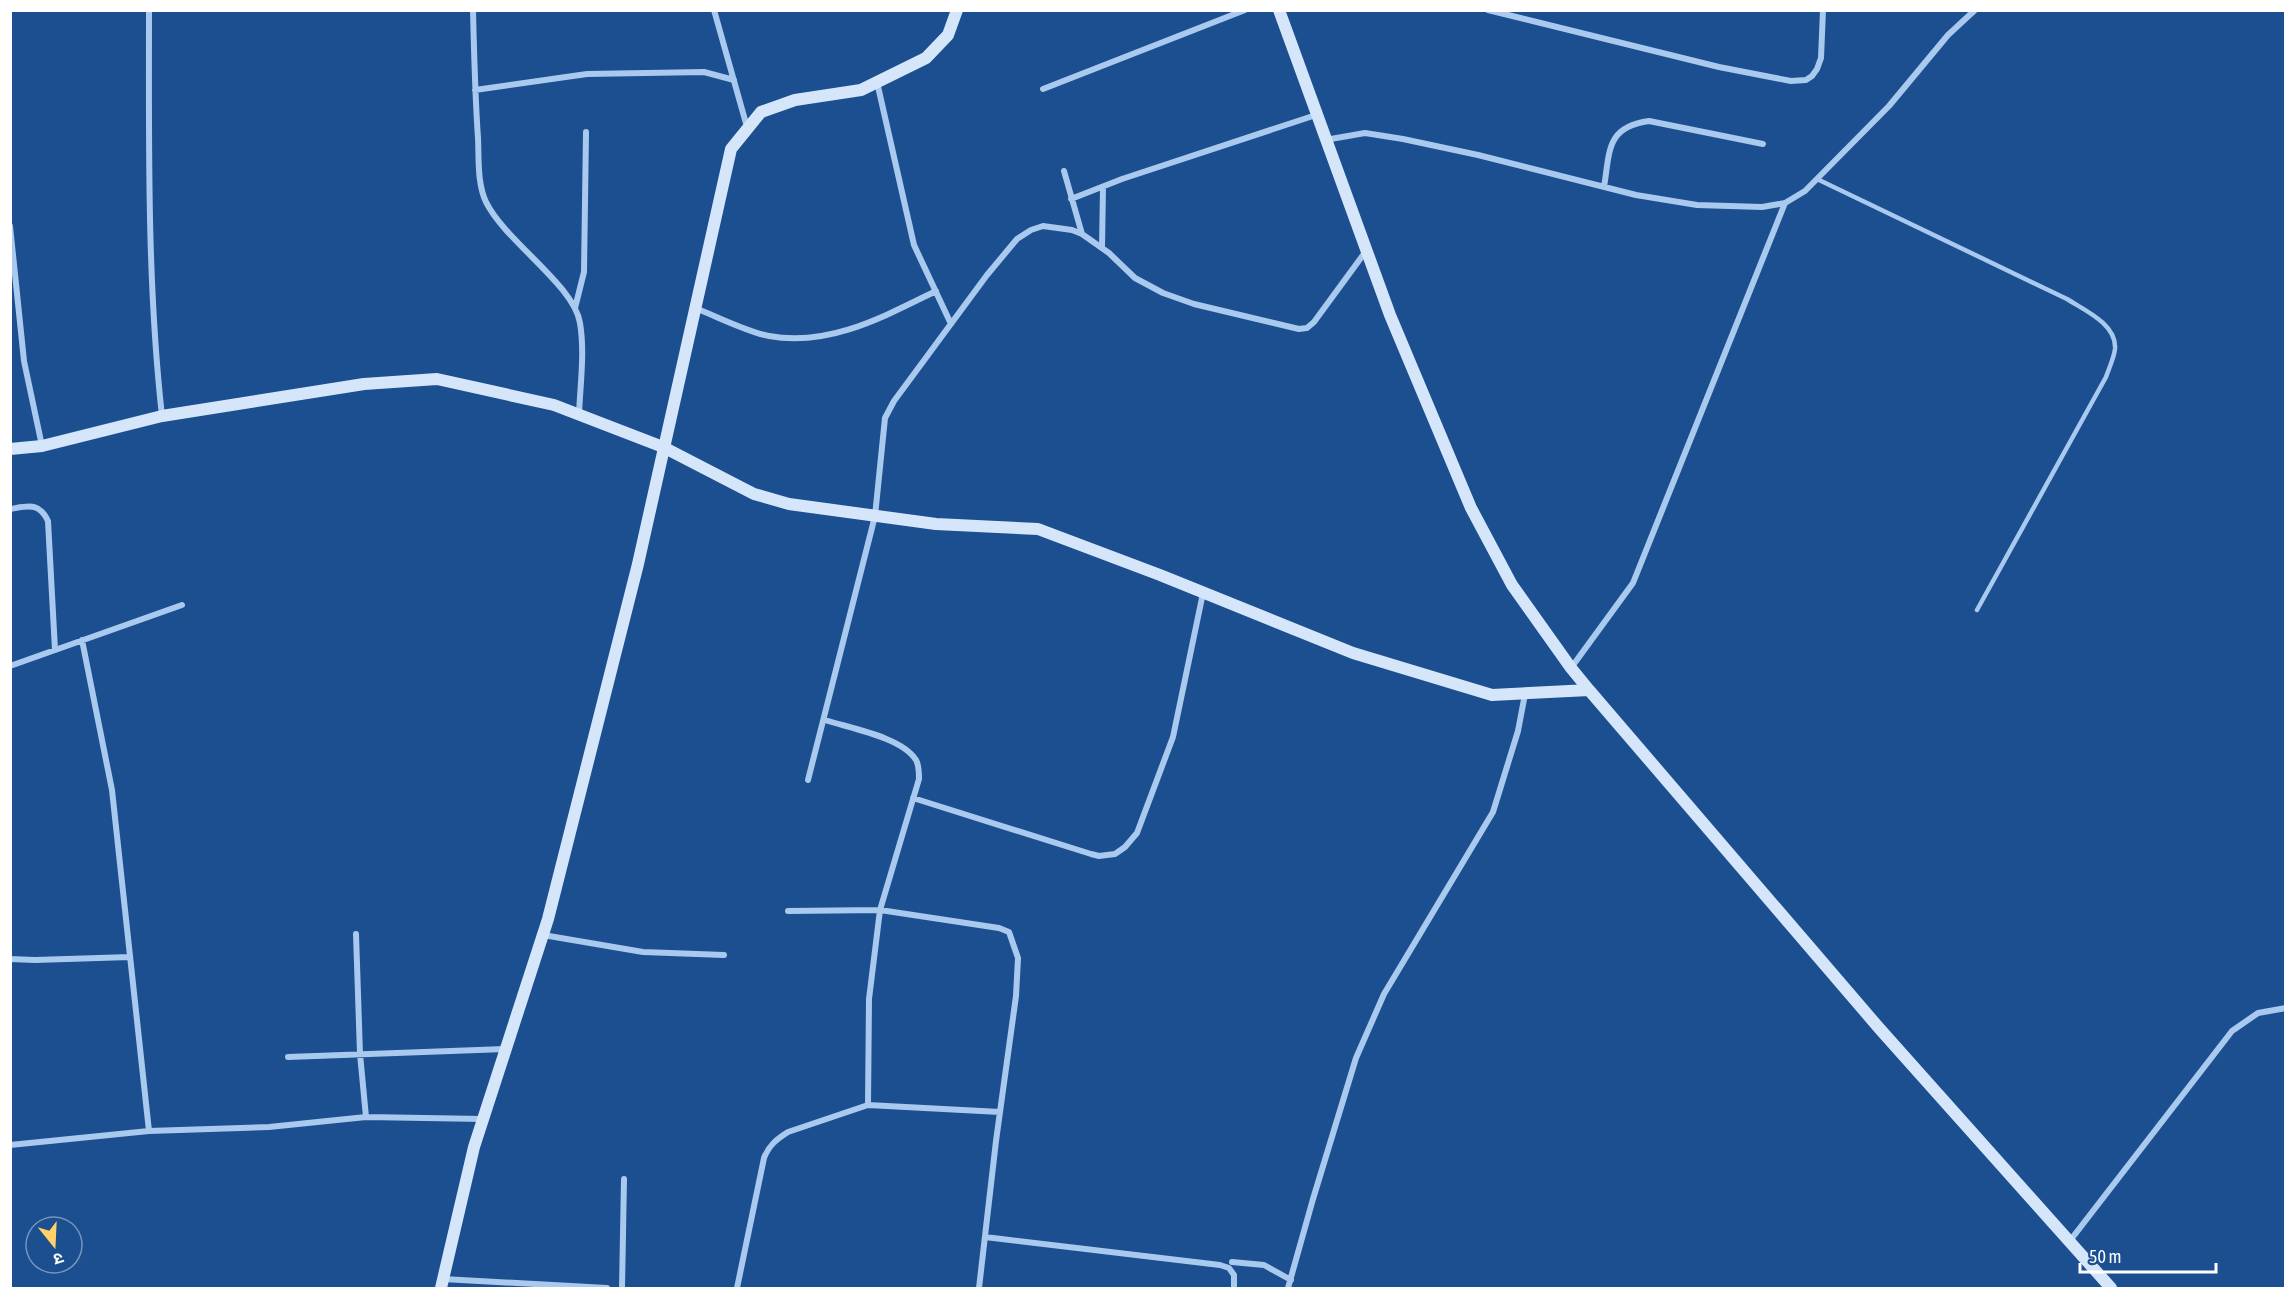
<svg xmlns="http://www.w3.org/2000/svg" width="2296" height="1299" viewBox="0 0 2296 1299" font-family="'Asap Condensed','Noto Sans Devanagari',sans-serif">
  <rect width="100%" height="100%" fill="#1b4f8f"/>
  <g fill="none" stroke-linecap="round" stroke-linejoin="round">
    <path stroke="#a9c9ee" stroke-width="4.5" d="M1817 179 2067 299C2084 310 2117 324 2115 349 2114 358 2109 368 2106 377L1977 610"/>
    <path stroke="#a9c9ee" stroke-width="6" d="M149 10C149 146 147 281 162 416
      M473 10C474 53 475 96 478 138 479 158 477 183 486 202 505 241 574 285 580 323 585 353 580 386 579 415
      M714 10 747 127
      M1488 10 1719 67 1791 81 1806 80 1812 76 1817 69 1821 58 1823 10
      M877 82 914 245 951 324
      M1043 89 1245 10
      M475 90 587 74 704 72 734 80
      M1325 140 1365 133 1403 139 1478 155 1636 195 1697 205 1762 207 1785 203 1805 191 1889 106 1948 35 1975 10
      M1064 171 1082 234
      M1604 187C1610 151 1606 127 1649 121L1763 144
      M1071 199 1122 179 1316 115
      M10 226 24 361 42 446
      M1102 248 1103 187
      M575 308 584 272 586 132
      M695 308C716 316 747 332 769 336 829 347 883 317 936 291
      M10 509C29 506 39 502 48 521L55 650
      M82 640 112 790 149 1131
      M10 666 182 605
      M1571 668 1633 583 1785 203
      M825 720C849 728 902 737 916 760 919 765 919 773 919 779L880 910 869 999 868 1105
      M808 780 875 516 885 418 894 401 987 275 1017 239 1031 230 1043 226 1072 230 1082 234 1109 253 1135 278 1163 293 1194 304 1299 329 1307 328 1314 322 1366 251
      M913 798 1091 854 1099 856 1115 854 1125 847 1137 833 1173 737 1203 593
      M788 911 880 910 999 928 1009 932 1018 958 1016 996 996 1141 979 1288
      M356 934 360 1054 366 1117
      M543 935 643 952 724 955
      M10 959 35 960 130 957
      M288 1057 505 1049
      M10 1145 149 1131 269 1127 366 1117 483 1119
      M985 1237 1220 1265 1229 1268 1234 1275V1288
      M2069 1242 2232 1031 2258 1013 2286 1008
      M1232 1262 1264 1265 1291 1280
      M443 1279 607 1288
      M622 1288 624 1179
      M737 1288 764 1158C769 1145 777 1139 788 1132L868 1105 1000 1112
      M1288 1288 1313 1199 1356 1058 1384 994 1493 812 1518 731 1525 694"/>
    <path stroke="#d6e6fa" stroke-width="12" d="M1279 10 1390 315 1471 508 1512 585 1571 668 1589 690 1879 1028 2111 1288
      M10 449 42 446 162 416 364 384 437 379 554 405 663 447 754 494 789 504 936 524 1038 529 1160 575 1353 653 1492 695 1589 690
      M441 1288 474 1147 548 919 638 564 731 149 761 112 795 100 861 90 926 58 948 35 957 10"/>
  </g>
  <rect width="2296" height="1299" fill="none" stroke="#ffffff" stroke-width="24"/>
  <g transform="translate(54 1245) rotate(162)"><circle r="28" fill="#1b4f8f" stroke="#7695bc" stroke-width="1.5"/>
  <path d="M0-4.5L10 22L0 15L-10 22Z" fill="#ffd166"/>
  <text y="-9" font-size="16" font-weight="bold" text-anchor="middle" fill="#ffffff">उ</text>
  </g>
  <path d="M2080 1263v9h136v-9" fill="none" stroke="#ffffff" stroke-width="3"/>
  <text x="2089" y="1263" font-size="18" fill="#ffffff" stroke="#1b4f8f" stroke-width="4.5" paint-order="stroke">50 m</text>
</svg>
